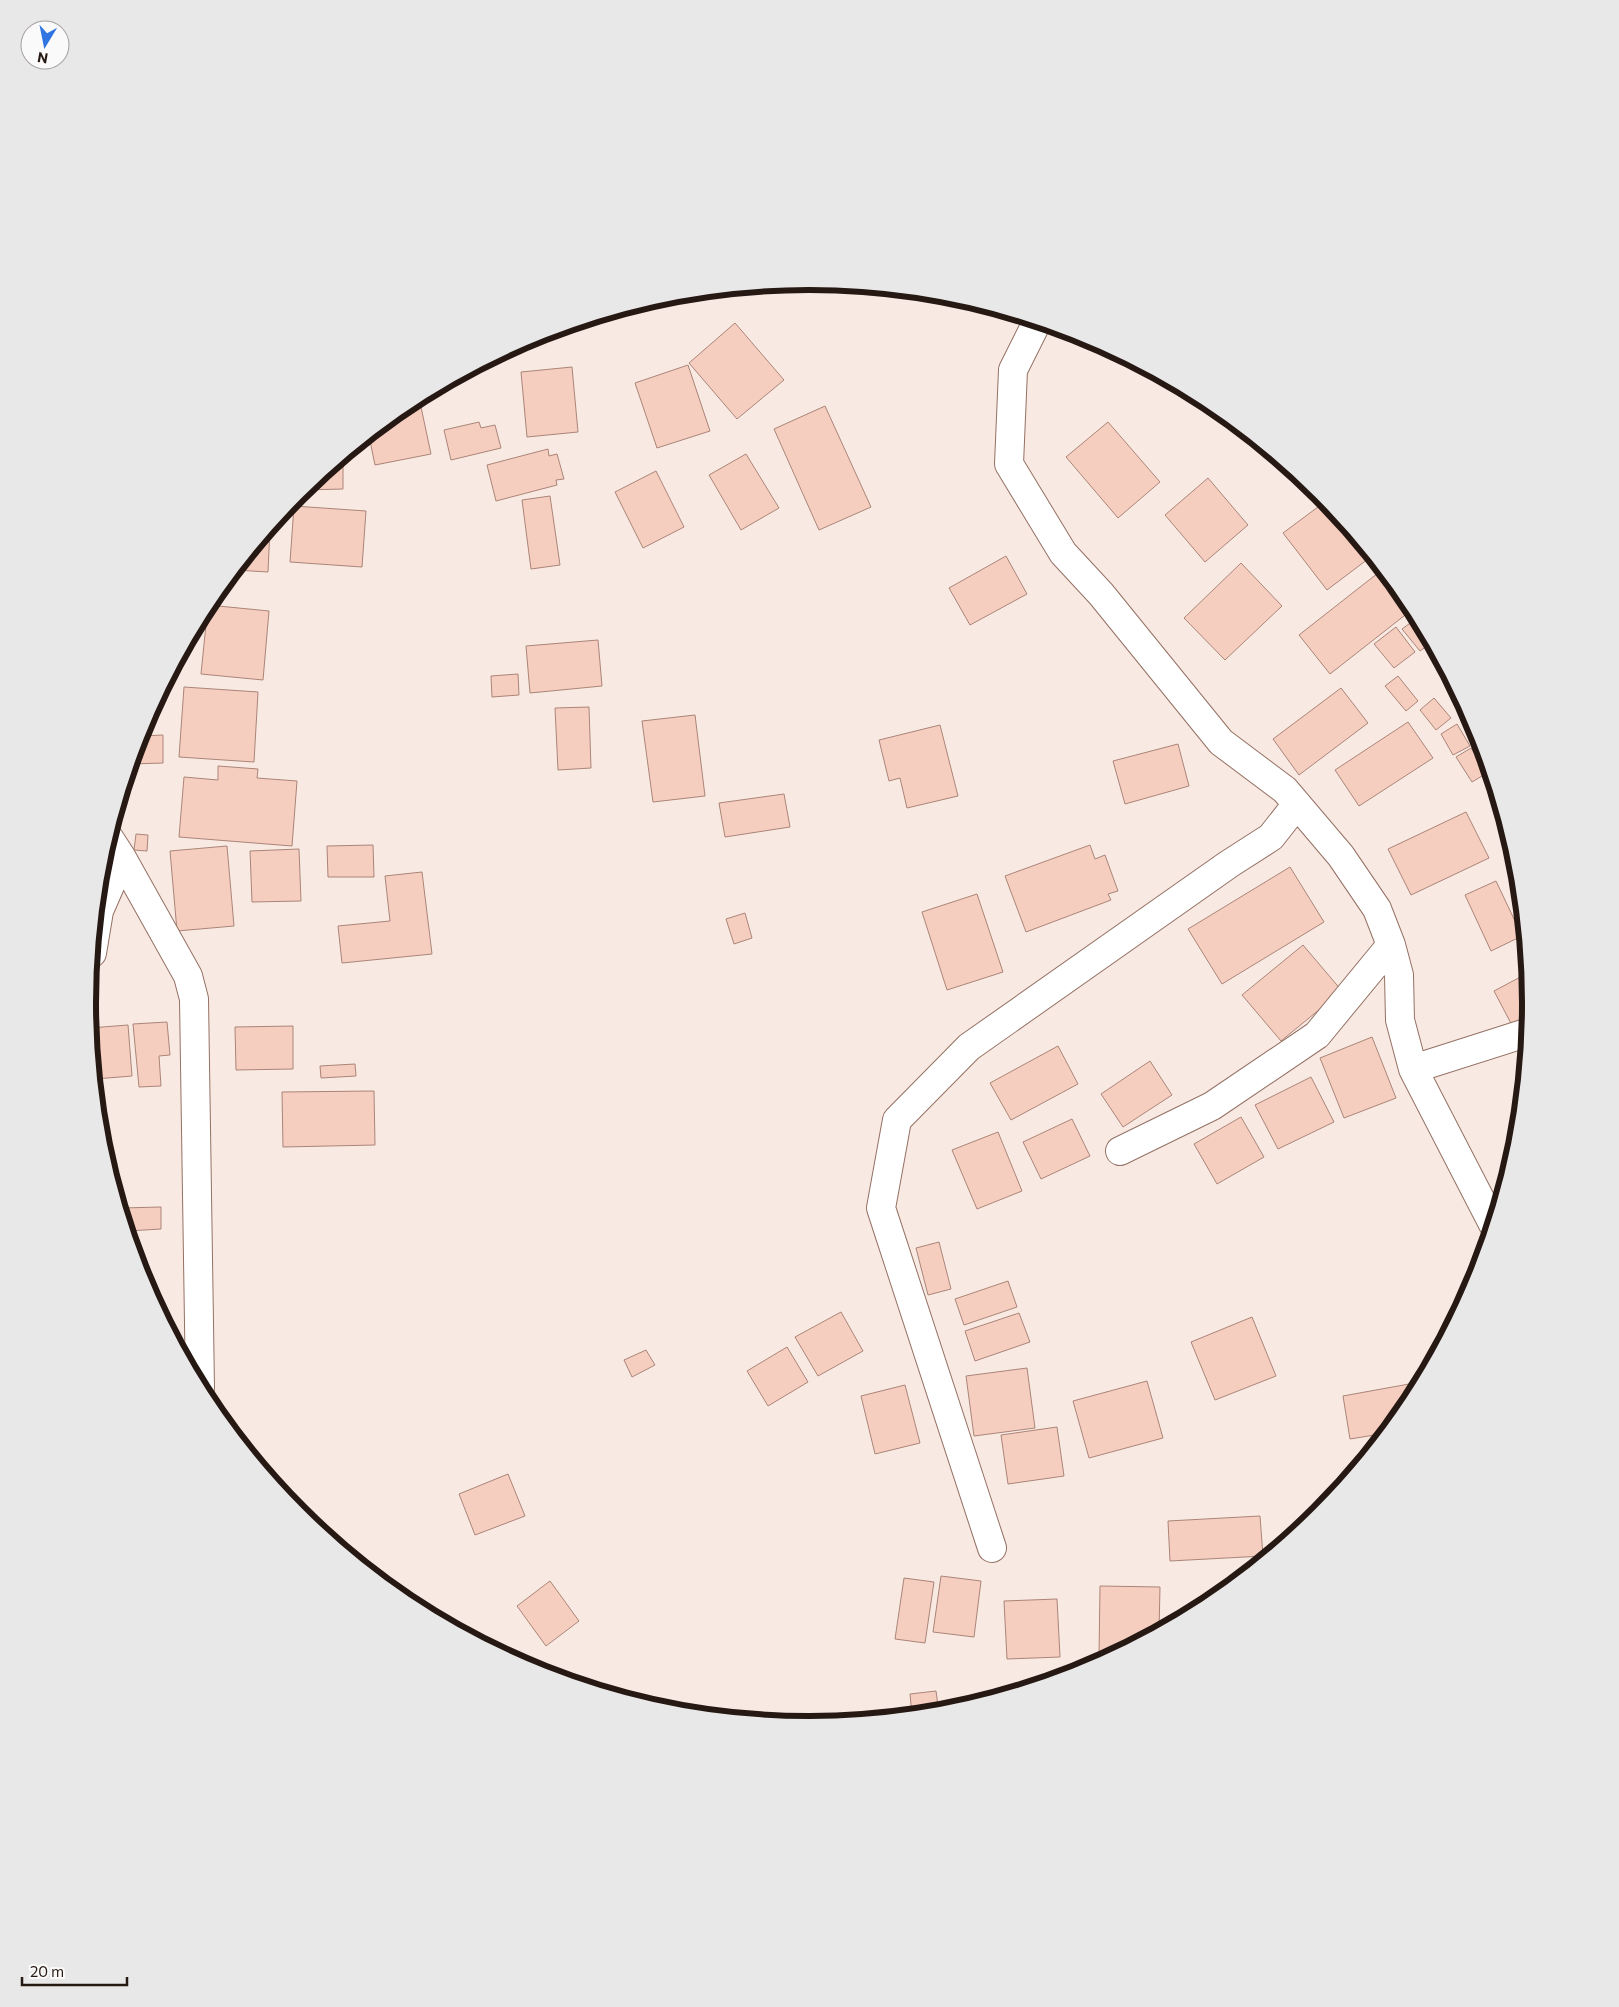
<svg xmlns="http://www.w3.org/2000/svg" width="1619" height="2007" viewBox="0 0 1619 2007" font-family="Commissioner,sans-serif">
  <rect width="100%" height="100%" fill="#f9e9e3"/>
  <path fill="#f6cec0" stroke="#aa8578" d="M735 323 784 380 737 419 689 363Z
    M688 365 710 431 657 448 635 383Z
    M572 367 578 432 527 437 521 372Z
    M825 406 871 507 819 530 774 429Z
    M421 407 431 454 375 465 369 436 398 412Z
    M479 422 481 428 495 425 501 448 451 460 444 430Z
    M1108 422 1160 482 1118 518 1066 457Z
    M548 449 549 456 557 454 564 479 556 480 557 485 496 501 487 465Z
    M746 454 779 508 741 530 709 475Z
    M343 457V489L303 490Z
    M656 471 684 527 643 548 615 492Z
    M1208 478 1248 525 1205 562 1165 515Z
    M550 496 560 565 531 569 522 500Z
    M1326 501 1372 556 1327 590 1283 533Z
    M294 506 366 511 362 567 290 562Z
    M270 528 268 572 235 570Z
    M1006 556 1027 594 970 625 949 588Z
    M1241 563 1282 606 1225 660 1184 618Z
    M1378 573 1409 612 1330 674 1299 635Z
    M208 605 269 611 263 680 201 674Z
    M1413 621 1431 643 1420 651 1402 629Z
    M1396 627 1415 652 1394 668 1374 644Z
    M598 640 602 686 530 693 526 646Z
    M518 674 519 695 492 697 491 676Z
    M1398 676 1418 701 1406 711 1385 686Z
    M184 687 258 692 254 762 179 757Z
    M1341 688 1368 723 1299 775 1273 739Z
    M1434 698 1451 718 1436 730 1420 710Z
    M589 707 591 768 558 770 555 708Z
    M695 715 705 796 653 802 642 721Z
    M1408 722 1433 758 1359 806 1335 770Z
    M1457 724 1470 746 1453 755 1441 734Z
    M940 725 958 796 907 808 900 778 889 781 879 740Z
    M163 735V763L131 764 140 736Z
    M1178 744 1189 786 1125 804 1113 761Z
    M1471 748 1487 773 1472 782 1456 757Z
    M218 766 258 769 257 778 297 781 292 846 179 837 184 777 218 780Z
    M784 794 790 827 725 837 719 803Z
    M1466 812 1489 858 1411 895 1388 849Z
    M136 834 148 835 147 851 134 850Z
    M373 845 374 877H328L327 846Z
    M1090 845 1095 859 1105 855 1118 891 1108 894 1111 900 1026 932 1005 876Z
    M227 846 234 926 177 931 170 851Z
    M299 849 301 901 252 902 250 851Z
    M1290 867 1324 922 1222 984 1188 929Z
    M422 872 432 954 342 963 338 926 390 921 385 876Z
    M1496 881 1522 936 1491 951 1465 895Z
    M977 894 1003 972 947 990 922 912Z
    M745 913 752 938 734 944 726 919Z
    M1303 945 1342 991 1281 1041 1242 995Z
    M1528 973 1531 1004 1530 1023 1515 1031 1494 991Z
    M167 1022 170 1055 159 1056 161 1086 139 1087 133 1024Z
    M128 1025 132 1076 95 1079 90 1028Z
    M293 1026V1069L236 1070 235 1027Z
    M1372 1037 1396 1098 1344 1118 1320 1058Z
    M1058 1046 1078 1084 1011 1120 990 1083Z
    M1150 1061 1172 1095 1123 1127 1101 1094Z
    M355 1064 356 1076 321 1078 320 1066Z
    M1311 1077 1334 1122 1278 1149 1255 1105Z
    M374 1091 375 1145 283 1147 282 1092Z
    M1241 1117 1264 1157 1217 1184 1194 1144Z
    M1072 1119 1090 1156 1041 1179 1023 1142Z
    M998 1132 1022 1191 977 1209 952 1150Z
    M161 1207V1229L128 1231 121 1208Z
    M939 1242 951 1289 928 1295 916 1248Z
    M1008 1281 1017 1307 964 1325 955 1299Z
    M841 1312 863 1351 818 1376 795 1337Z
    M1019 1313 1030 1342 975 1361 965 1331Z
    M1252 1317 1276 1376 1215 1400 1191 1342Z
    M787 1347 808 1382 768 1406 747 1371Z
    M646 1350 655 1365 632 1377 624 1360Z
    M1027 1368 1035 1428 974 1436 966 1376Z
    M1147 1381 1163 1438 1089 1458 1073 1401Z
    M1409 1384 1412 1401 1387 1433 1350 1439 1343 1396Z
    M905 1385 920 1443 875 1454 861 1396Z
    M1057 1427 1064 1476 1008 1484 1001 1435Z
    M508 1474 525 1516 475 1535 459 1494Z
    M1260 1516 1263 1556 1170 1561 1168 1521Z
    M941 1576 981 1581 974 1637 933 1632Z
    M904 1578 934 1582 925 1643 895 1639Z
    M550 1581 579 1621 546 1646 517 1606Z
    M1100 1586 1160 1587 1159 1631 1115 1655H1099Z
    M1057 1599 1060 1657 1007 1659 1004 1601Z
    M936 1691 939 1713 912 1715 910 1694Z"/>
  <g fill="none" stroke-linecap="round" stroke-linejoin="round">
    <defs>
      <path id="minor" d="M1037 322 1013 370 1009 464 1063 553 1101 594 1221 742 1285 790 1341 856 1377 909 1391 945 1399 975 1400 1020 1413 1069 1493 1224
        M122 858 188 976 194 999 200 1388
        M92 953 99 911 122 858 109 838
        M1413 1069 1529 1032
        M1120 1151 1212 1106 1317 1035 1391 945
        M992 1548 881 1208 897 1120 969 1047 1229 864 1271 837 1297 804"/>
    </defs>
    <use href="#minor" stroke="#947164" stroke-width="30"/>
    <use href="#minor" stroke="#fff" stroke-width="28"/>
  </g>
  <path d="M0 0H1619V2007H0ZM96 1003a713 713 0 1 1 1426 0a713 713 0 1 1-1426 0Z" fill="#e9e8e8" fill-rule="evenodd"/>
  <path fill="none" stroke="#261813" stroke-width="6" d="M96 1003a713 713 0 1 1 1426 0a713 713 0 1 1-1426 0Z"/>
  <g transform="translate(45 45) rotate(190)"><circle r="24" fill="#fafafa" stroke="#a5a09e"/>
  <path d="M0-4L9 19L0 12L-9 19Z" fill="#2e75e2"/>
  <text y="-8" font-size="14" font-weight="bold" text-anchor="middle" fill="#261813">N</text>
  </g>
  <path d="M22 1977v8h105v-8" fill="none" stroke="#261813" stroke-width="2.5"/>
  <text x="30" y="1977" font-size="15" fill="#261813" stroke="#fafafa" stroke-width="4" paint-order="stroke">20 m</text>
</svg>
